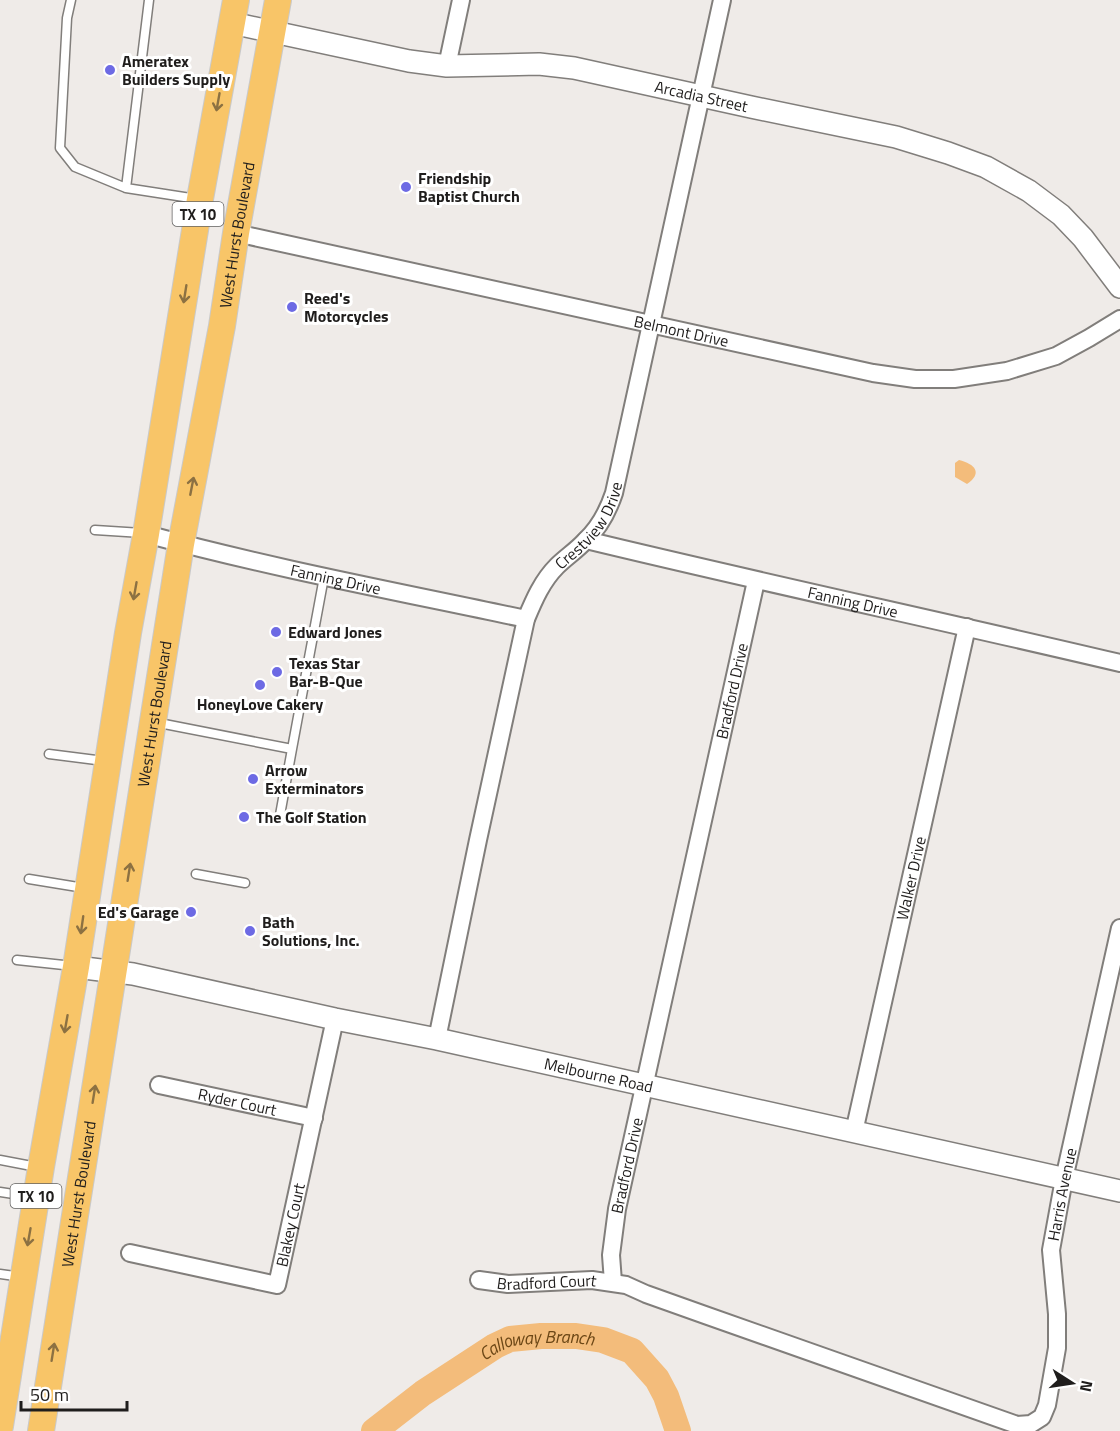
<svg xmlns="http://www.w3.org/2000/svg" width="1120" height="1431" viewBox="0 0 1120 1431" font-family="'Titillium Web',sans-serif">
  <rect width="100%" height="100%" fill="#efebe8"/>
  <path fill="#f3bc7b" d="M959 460C975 464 983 473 967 484L955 477V463Z"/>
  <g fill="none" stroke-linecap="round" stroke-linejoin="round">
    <path stroke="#f3bc7b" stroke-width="26" id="s1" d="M374 1431 423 1393 495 1346 510 1339 541 1336H576L603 1340 632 1351 657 1379 666 1396 678 1431"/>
    <defs>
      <path id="service" d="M71 0 67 18 60 148 75 167 126 188 197 199
        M126 188 149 0
        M95 530 142 533
        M154 722 292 749 324 577
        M49 754 104 761
        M280 815 292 749
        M196 874 245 883
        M29 879 84 888
        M17 960 73 966
        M0 1160 37 1167
        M0 1192 33 1197
        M0 1274 22 1277"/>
      <g id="minor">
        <path d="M447 66 461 0"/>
        <path id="s2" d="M236 233 873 373 915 379H954L1007 371 1056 356 1089 338 1120 319"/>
        <path id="s3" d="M146 534C271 568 399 592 526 619"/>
        <path id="s4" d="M586 540C764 583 942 621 1120 663"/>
        <path id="s5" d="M437 1039 478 840 526 619C534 600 542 581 557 566 566 557 577 550 585 541 599 528 608 511 614 493L722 0"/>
        <path id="s6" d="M159 1085 314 1118"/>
        <path id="s7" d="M854 1132 967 627"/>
        <path id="s8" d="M130 1253 277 1285 335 1019"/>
        <path id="s9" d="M479 1280 508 1284 592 1280 626 1285 646 1294 705 1315 1017 1425 1031 1424 1042 1417 1047 1405 1057 1348V1314L1051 1250 1064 1179 1120 928"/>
        <path id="s10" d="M613 1282 611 1255 617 1209 756 581"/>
      </g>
      <g id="tertiary">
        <path id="s11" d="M232 23 409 61 447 66 539 64 574 68 751 107 896 137 948 153 986 167 1029 191 1061 215 1083 238 1120 287"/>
        <path id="s12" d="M76 967 133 974 335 1019 437 1039 1120 1191"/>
      </g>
      <g id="primary">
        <path d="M0 1426 41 1167 76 967 128 633 146 534 200 199 236 0"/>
        <path id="s13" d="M41 1431 181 544 222 326 236 233 278 0"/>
      </g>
    </defs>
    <use href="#service" stroke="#817e7b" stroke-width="11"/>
    <use href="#minor" stroke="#817e7b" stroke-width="20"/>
    <use href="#tertiary" stroke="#817e7b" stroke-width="24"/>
    <use href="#primary" stroke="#c9c9c9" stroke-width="28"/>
    <use href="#service" stroke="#fff" stroke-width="8"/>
    <use href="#minor" stroke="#fff" stroke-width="16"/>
    <use href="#tertiary" stroke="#fff" stroke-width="21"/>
    <use href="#primary" stroke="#f8c568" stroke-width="26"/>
  </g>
  <defs><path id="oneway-shaft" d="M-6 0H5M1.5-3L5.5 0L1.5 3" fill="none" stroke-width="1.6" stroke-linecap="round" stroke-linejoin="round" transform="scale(1.5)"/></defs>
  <g stroke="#8c7142">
    <use href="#oneway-shaft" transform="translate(218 102) rotate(100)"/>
    <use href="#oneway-shaft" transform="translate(185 294) rotate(99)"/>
    <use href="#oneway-shaft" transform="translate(192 486) rotate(-79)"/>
    <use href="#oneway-shaft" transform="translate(135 591) rotate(100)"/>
    <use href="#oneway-shaft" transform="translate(129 872) rotate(-81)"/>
    <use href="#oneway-shaft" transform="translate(82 925) rotate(98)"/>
    <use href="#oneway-shaft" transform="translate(66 1024) rotate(100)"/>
    <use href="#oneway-shaft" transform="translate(94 1094) rotate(-81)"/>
    <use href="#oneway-shaft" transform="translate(29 1237) rotate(100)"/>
    <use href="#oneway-shaft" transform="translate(53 1352) rotate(-81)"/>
  </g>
  <g fill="#6d6ae4" stroke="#fff" stroke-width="2">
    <circle cx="110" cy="70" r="6"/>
    <circle cx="406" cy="187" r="6"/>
    <circle cx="292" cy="307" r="6"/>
    <circle cx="276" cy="632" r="6"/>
    <circle cx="277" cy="672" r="6"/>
    <circle cx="260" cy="685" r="6"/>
    <circle cx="253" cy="779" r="6"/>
    <circle cx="244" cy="817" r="6"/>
    <circle cx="191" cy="912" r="6"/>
    <circle cx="250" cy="931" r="6"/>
  </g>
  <g text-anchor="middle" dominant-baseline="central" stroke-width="6" stroke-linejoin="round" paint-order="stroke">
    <g fill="#fff" stroke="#626160" stroke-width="1.5">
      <rect x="172.5" y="202" width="51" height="24" rx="4.5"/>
      <rect x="10.5" y="1184" width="51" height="24" rx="4.5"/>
    </g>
    <g font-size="15" font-weight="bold" fill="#1f1d1c">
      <text x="198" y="214">TX 10</text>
      <text x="36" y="1196">TX 10</text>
    </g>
    <g font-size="16" font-weight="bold" fill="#1f1d1c" stroke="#fff" text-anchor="start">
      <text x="122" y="61">Ameratex<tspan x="122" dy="18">Builders Supply</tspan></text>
      <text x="418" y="178">Friendship<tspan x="418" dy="18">Baptist Church</tspan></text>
      <text x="304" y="298">Reed's<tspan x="304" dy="18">Motorcycles</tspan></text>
      <text x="288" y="632">Edward Jones</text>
      <text x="289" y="663">Texas Star<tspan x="289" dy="18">Bar-B-Que</tspan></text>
      <text x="260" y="704" text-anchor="middle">HoneyLove Cakery</text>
      <text x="265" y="770">Arrow<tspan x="265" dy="18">Exterminators</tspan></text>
      <text x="256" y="817">The Golf Station</text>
      <text x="179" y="912" text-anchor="end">Ed's Garage</text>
      <text x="262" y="922">Bath<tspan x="262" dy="18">Solutions, Inc.</tspan></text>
    </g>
    <g font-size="16" fill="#1f1d1c" stroke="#fff">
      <text stroke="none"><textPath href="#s11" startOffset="477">Arcadia Street</textPath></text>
      <text stroke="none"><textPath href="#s13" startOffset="1212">West Hurst Boulevard</textPath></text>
      <text stroke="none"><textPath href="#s2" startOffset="456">Belmont Drive</textPath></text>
      <text stroke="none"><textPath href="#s5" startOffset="544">Crestview Drive</textPath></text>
      <text stroke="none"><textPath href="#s3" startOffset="195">Fanning Drive</textPath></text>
      <text stroke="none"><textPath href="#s4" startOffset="274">Fanning Drive</textPath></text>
      <text stroke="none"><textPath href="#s10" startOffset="604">Bradford Drive</textPath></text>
      <text stroke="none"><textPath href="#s13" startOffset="726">West Hurst Boulevard</textPath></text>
      <text stroke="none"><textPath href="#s7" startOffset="260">Walker Drive</textPath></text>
      <text stroke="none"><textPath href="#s12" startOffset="534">Melbourne Road</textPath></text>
      <text stroke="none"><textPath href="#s6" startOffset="80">Ryder Court</textPath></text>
      <text stroke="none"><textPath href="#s10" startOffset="118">Bradford Drive</textPath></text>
      <text stroke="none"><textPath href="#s13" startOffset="240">West Hurst Boulevard</textPath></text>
      <text stroke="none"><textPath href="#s9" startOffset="816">Harris Avenue</textPath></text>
      <text stroke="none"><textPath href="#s8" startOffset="212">Blakey Court</textPath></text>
      <text stroke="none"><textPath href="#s9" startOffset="68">Bradford Court</textPath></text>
    </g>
    <g font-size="18" font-style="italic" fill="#6c4716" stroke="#fff">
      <text stroke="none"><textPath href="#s1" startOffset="190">Calloway Branch</textPath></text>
    </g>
  </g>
  <g transform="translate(1072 1383) rotate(102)" stroke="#ffffff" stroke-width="4.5" paint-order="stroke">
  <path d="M0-4.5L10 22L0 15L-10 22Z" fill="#1f1d1c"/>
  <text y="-9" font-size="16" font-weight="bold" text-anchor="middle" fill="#1f1d1c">N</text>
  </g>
  <path d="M21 1401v9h106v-9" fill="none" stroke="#1f1d1c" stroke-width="3"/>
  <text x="30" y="1401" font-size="18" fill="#1f1d1c" stroke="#ffffff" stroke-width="4.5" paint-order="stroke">50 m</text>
</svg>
